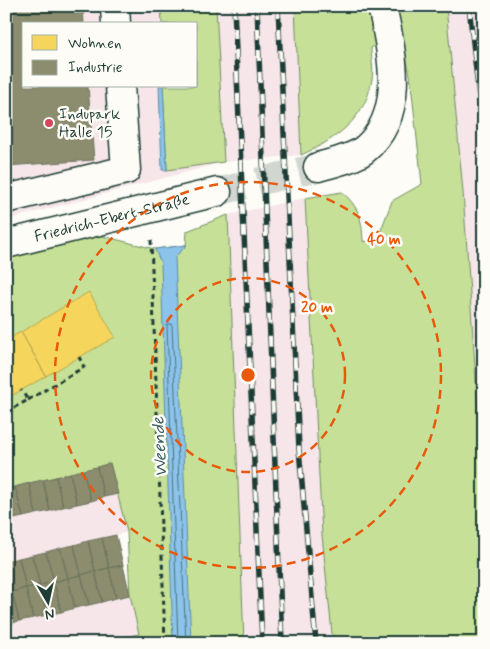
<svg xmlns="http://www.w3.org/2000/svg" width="490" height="649" viewBox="0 0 490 649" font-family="Mynerve,sans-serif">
  <rect width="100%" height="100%" fill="#fdfcf7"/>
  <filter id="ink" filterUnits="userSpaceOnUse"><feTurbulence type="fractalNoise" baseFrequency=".02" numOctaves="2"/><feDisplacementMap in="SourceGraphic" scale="10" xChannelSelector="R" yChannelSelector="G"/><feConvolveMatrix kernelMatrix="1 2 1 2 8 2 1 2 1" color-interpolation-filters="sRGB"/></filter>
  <g filter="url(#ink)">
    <path fill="#f6e5e9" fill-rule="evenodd" d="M6 6H295L301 155 224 162 6 220ZM24 24H196V86H24Z
      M446 6H484V496L463 192Z
      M305 198 333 643H244L228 215Z
      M110 463 127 532 116 535 139 634 116 639V643H10L6 628V489Z"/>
    <path fill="#c6e097" stroke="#728e66" d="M161 6H216L224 162 167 170 163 86H196V24H162Z
      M295 6H367L376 45 371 48C371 58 374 70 372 79 366 119 335 140 301 155Z
      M395 6H446L463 192 484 496V643H333L322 535 305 198 342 192C359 207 362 219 363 241L376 243 392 201 422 184 410 75Z
      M228 215 244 643H116L115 639 139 634 130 595 127 532 110 464 6 489V259L98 235 155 249 186 245 187 231Z"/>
    <path fill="#8cc3ea" stroke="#608da1" d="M159 86H163L167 170H162Z
      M187 245 175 257 191 643H173L161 264 155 249Z"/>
    <path fill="#f6d55c" stroke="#b6a750" d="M89 292 115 337 46 376 21 332Z
      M21 332 46 376 6 399V340Z"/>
    <path fill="#8c8c6e" stroke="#6b745d" d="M6 6H83L84 24H24V86H88L94 160 6 166Z
      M110 463 118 494 104 497 97 467Z
      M97 467 104 497 91 501 83 470Z
      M83 470 91 501 77 504 70 473Z
      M70 473 77 504 63 507 56 477Z
      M56 477 63 507 50 511 43 480Z
      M43 480 50 511 36 514 29 483Z
      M29 483 36 514 23 517 15 487Z
      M15 487 23 517 9 520 6 489Z
      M116 535 123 565 109 568 102 538Z
      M102 538 109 568 95 571 88 541Z
      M88 541 95 571 81 575 74 545Z
      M74 545 81 575 68 578 60 548Z
      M60 548 68 578 54 582 46 552Z
      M46 552 54 582 40 585 32 555Z
      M32 555 40 585 26 588 19 558Z
      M19 558 26 588 12 592 6 561Z
      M123 565 130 595 116 598 109 568Z
      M6 567 12 592 6 593Z
      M109 568 116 598 102 602 95 571Z
      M95 571 102 602 89 605 81 575Z
      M81 575 89 605 75 608 68 578Z
      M68 578 75 608 61 612 54 582Z
      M54 582 61 612 47 615 40 585Z
      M40 585 47 615 33 618 26 588Z
      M26 588 33 618 19 621 12 592Z
      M12 592 19 621 6 625V593Z"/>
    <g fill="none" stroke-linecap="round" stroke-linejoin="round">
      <path stroke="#4b737d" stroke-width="1" d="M178 643 167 325 170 323 172 325 186 643"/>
      <path stroke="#d1d6d0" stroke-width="28" stroke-dasharray="28 14" stroke-linecap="butt" d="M217 192 318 167"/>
      <defs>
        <g id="minor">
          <path d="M115 6 116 24"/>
          <path d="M318 167C332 163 352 159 364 150 407 115 392 53 382 6"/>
          <path d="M6 199 126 170 120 86"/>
          <path id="s1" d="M6 244 217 192"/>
        </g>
      </defs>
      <use href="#minor" stroke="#1f3d34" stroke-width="31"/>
      <path stroke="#1f3d34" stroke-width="3" stroke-dasharray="5 4" stroke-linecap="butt" d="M151 240 165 643
        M28 400 84 367 79 357
        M6 412 28 400 21 390"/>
      <use href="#minor" stroke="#fdfcf7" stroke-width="28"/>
      <defs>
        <path id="rail" d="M234 6 262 643
          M257 6 282 643
          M278 6 299 449 316 643
          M469 6 484 143"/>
      </defs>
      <use href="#rail" stroke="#1f3d34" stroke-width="5.5"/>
      <use href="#rail" stroke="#fdfcf7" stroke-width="4" stroke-dasharray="11" stroke-linecap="butt"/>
    </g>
  </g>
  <g fill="none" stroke="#e8590c" stroke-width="2.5" stroke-dasharray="9 6">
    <circle cx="248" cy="375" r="97"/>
    <circle cx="248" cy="375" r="193"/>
  </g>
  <circle fill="#d1495b" stroke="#fdfcf7" stroke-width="2" cx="49" cy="123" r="5"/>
  <g text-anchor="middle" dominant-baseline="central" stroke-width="5" stroke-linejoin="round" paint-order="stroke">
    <g font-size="16" fill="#1f3d34" stroke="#fdfcf7" text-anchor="start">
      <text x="59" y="114">Indupark<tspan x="59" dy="18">Halle 15</tspan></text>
    </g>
    <g font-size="16" fill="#1f3d34" stroke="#fdfcf7">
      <text stroke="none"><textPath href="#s1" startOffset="109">Friedrich-Ebert-Straße</textPath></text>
    </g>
    <g font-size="18" font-style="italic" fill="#3a5e62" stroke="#fdfcf7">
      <text transform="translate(160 447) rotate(-93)">Weende</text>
    </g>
  </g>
  <circle cx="248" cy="375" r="8" fill="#e8590c" stroke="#fdfcf7" stroke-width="2.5"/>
  <g font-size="15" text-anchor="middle" font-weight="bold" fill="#e8590c" stroke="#fdfcf7" stroke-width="5" stroke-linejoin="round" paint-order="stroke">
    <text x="384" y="244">40 m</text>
    <text x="317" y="312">20 m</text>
  </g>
  <rect width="490" height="649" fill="none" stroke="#fdfcf7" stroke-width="25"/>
  <rect x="12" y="12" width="465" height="624" fill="none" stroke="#1f3d34" stroke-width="2" filter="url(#ink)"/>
  <rect x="22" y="22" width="175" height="65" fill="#fdfcf7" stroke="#a4b0a9"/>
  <rect x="32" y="35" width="25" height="15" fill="#f6d55c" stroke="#a4b0a9"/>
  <text x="68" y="48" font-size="15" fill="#1f3d34">Wohnen</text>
  <rect x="32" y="60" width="25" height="15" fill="#8c8c6e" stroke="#a4b0a9"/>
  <text x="68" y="72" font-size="15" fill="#1f3d34">Industrie</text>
  <g transform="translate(48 602) rotate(171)" stroke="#fdfcf7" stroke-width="4" paint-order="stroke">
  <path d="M0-4L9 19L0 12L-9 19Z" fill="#1f3d34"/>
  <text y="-8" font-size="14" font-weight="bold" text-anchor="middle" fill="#1f3d34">N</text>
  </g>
</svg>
